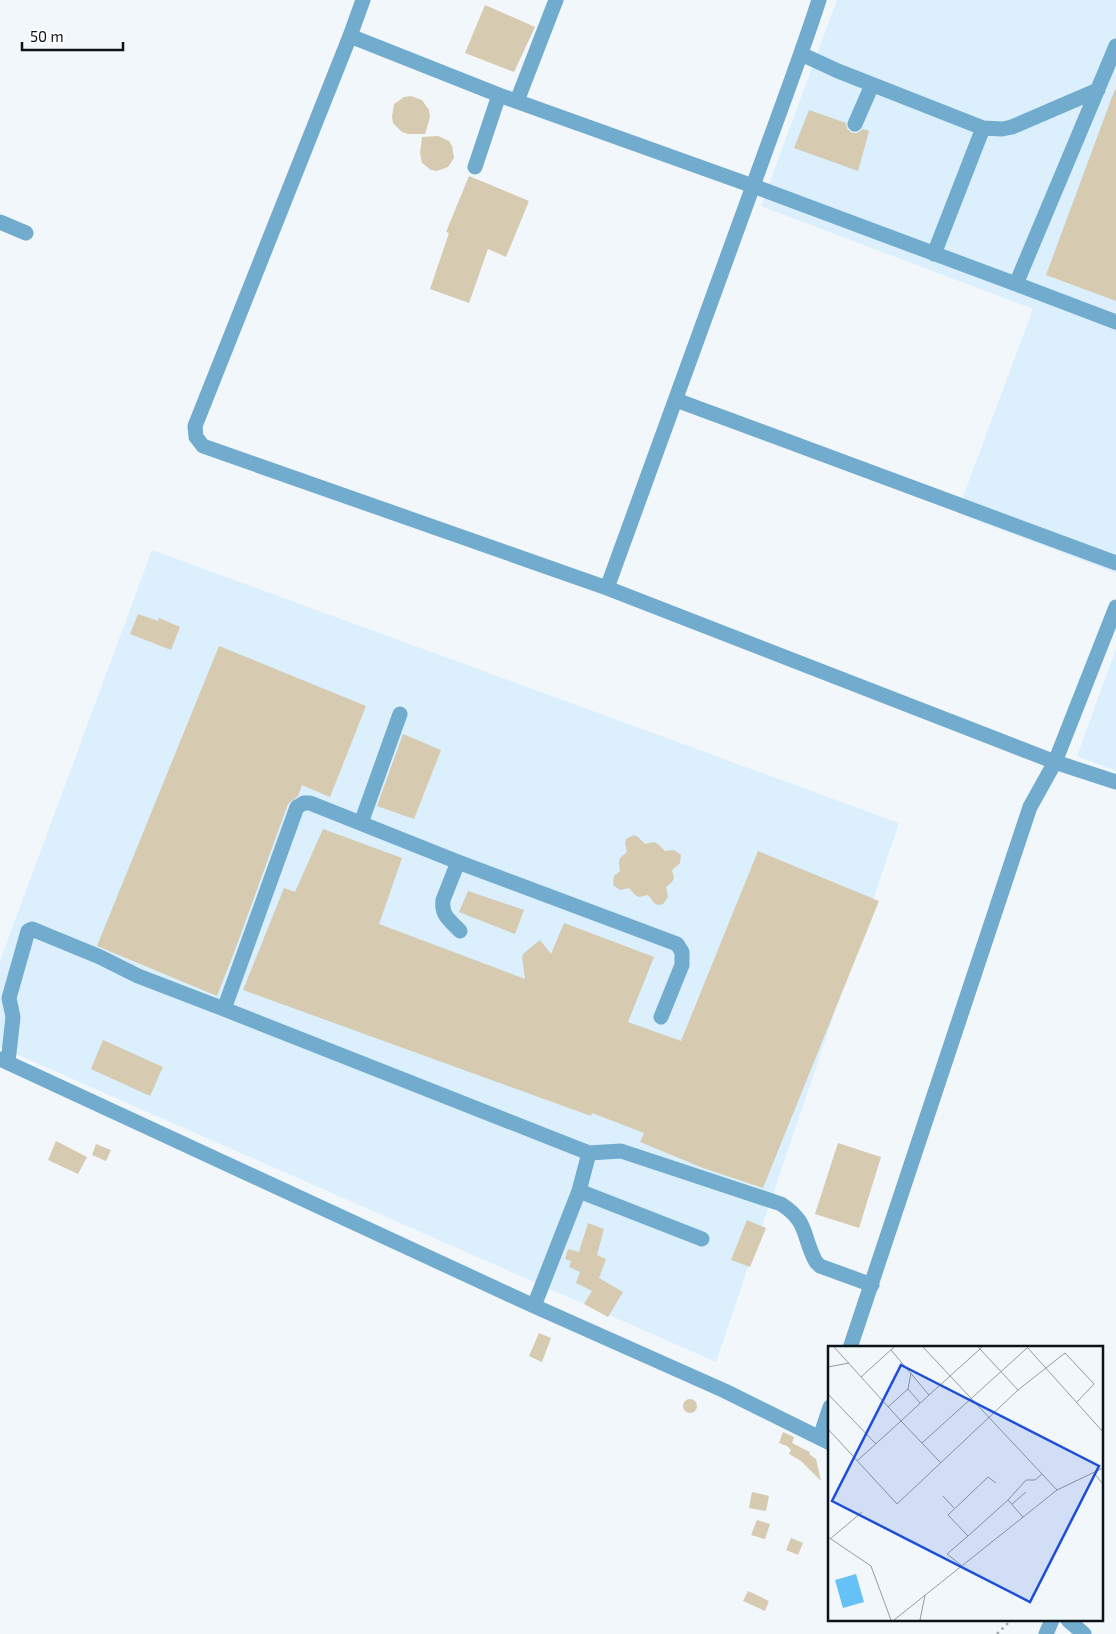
<svg xmlns="http://www.w3.org/2000/svg" width="1116" height="1634" viewBox="0 0 1116 1634" font-family="'Exo 2',sans-serif">
  <rect width="100%" height="100%" fill="#f2f7fb"/>
  <path fill="#dbeffc" d="M837 0H1116V573L957 513 1033 309 761 206Z
    M152 550 899 823 716 1362 0 1047V961Z
    M1116 649V771L1077 756Z"/>
  <path fill="#d6cab1" d="M485 5 535 27 514 72 465 53Z
    M1115 89 1116 90V301L1046 275Z
    M411 96 422 100 429 110 430 117 425 134H408L402 132 393 123 392 117 394 104 404 97Z
    M809 110 846 123 847 129 852 133H857L863 129 869 131 858 171 794 148Z
    M438 136 449 141 452 146 454 158 448 167 437 171 431 170 422 163 420 153 422 137Z
    M469 176 529 201 506 257 488 249 469 303 430 289 449 233 446 232Z
    M138 614 158 621 159 618 180 627 171 650 130 634Z
    M219 646 366 706 330 797 302 785 298 796 288 804 235 950 217 996 97 946Z
    M403 734 441 750 414 819 377 806Z
    M323 829 402 858 379 924 525 979 522 957 523 954 540 940 551 954 564 923 654 957 628 1022 681 1041 758 851 879 901 763 1188 703 1168 640 1142 644 1133 592 1113 591 1116 243 990 284 888 295 892Z
    M634 835 638 837 645 844 654 842 658 844 665 851 674 850 681 855 680 863 672 870 674 878 672 882 666 887 668 897 663 904 658 905 654 903 648 895 639 897 635 895 629 888 620 890 613 885 614 876 620 871 619 862 620 858 627 852 625 843 626 839Z
    M468 891 524 910 515 934 459 912Z
    M103 1040 163 1067 150 1096 91 1069Z
    M56 1141 87 1157 78 1174 48 1160Z
    M838 1143 881 1157 859 1228 815 1214Z
    M96 1144 111 1150 106 1161 92 1155Z
    M747 1220 766 1228 750 1267 731 1260Z
    M588 1223 604 1229 597 1255 606 1259 599 1278 623 1292 608 1317 584 1304 592 1291 576 1283 580 1272 569 1267 571 1261 565 1259 568 1249 579 1252Z
    M539 1333 551 1338 542 1362 529 1356Z
    M683 1406a7 7 0 1 1 14 0a7 7 0 1 1-14 0Z
    M783 1432 794 1437 792 1443 810 1452 809 1454 816 1459 821 1481 801 1461 789 1454 791 1450 787 1446 779 1443Z
    M752 1492 769 1496 766 1511 749 1508Z
    M757 1520 770 1524 765 1539 751 1535Z
    M791 1538 803 1543 798 1555 786 1550Z
    M748 1591 769 1601 765 1611 743 1601Z"/>
  <g fill="none" stroke-linecap="round" stroke-linejoin="round">
    <path stroke="#a1a8ac" stroke-width="2.5" stroke-dasharray="2.5 4" stroke-linecap="butt" d="M997 1634 1011 1620"/>
    <path stroke="#71abce" stroke-width="15" d="M363 0 350 36 195 426 196 437 203 446 607 588 1055 762 1116 782
      M819 0C799 62 775 124 753 186L1016 284
      M350 36 499 95 753 186 607 588
      M1116 46 1016 284 1116 322
      M801 54 838 71 983 128 934 254
      M517 101 556 0
      M855 124 872 85
      M983 128 1002 129 1012 127 1098 90
      M475 167 499 95
      M0 222 26 233
      M676 400 1116 563
      M361 823 400 714
      M458 862 443 900C441 916 450 920 460 931
      M0 1059 534 1306 725 1391 830 1443
      M8 1062 13 1017 9 998 28 931 32 929 100 957 138 976 224 1009
      M589 1153 621 1151 781 1204C809 1222 802 1236 816 1262L820 1266 872 1285
      M579 1191 702 1239
      M534 1306 579 1191 589 1153 224 1009 297 807 304 803H310L458 862 677 944 682 952V965L661 1017
      M850 1348 1030 807 1055 762 1116 607
      M820 1437 830 1407
      M1068 1620 1084 1634
      M1046 1634 1052 1620"/>
  </g>
  <g transform="translate(828 1346)">
    <rect width="275" height="275" fill="#f2f7fb"/>
    <path d="M28 228 36 256 15 262 7 234Z" fill="#66c1f6"/>
    <path fill="none" stroke="#959ca0" stroke-width="1" d="M6 1 73 75 101 49M95 1 229 144M154 1 152 3 190 44M199 1 275 86M63 4 101 49 152 3 150 1M0 21 21 17M33 31 66 1M80 43 83 27M0 48 48 98M60 61 80 43 92 57M0 83 69 158 190 44 237 7 266 38 248 57M94 97 199 2M30 114 73 75 113 117M265 126 275 138M168 137 160 131 120 169 140 190 180 154 195 171M115 150 126 162M180 154 198 134H207L214 128M184 158 198 146M0 191 43 220 63 274M2 193 34 166M133 219 119 208 140 190M66 274 229 144 275 122M92 274 97 249"/>
    <path fill="#1d4ed8" fill-opacity="0.15" stroke="#1d4ed8" stroke-width="2.5" d="M73 19 271 120 202 256 4 155Z"/>
    <rect width="275" height="275" fill="none" stroke="#091318" stroke-width="2.5"/>
  </g>
  <path d="M22 42v8h101v-8" fill="none" stroke="#091318" stroke-width="2.5"/>
  <text x="30" y="42" font-size="15" fill="#091318" stroke="#ffffff" stroke-width="4" paint-order="stroke">50 m</text>
</svg>
